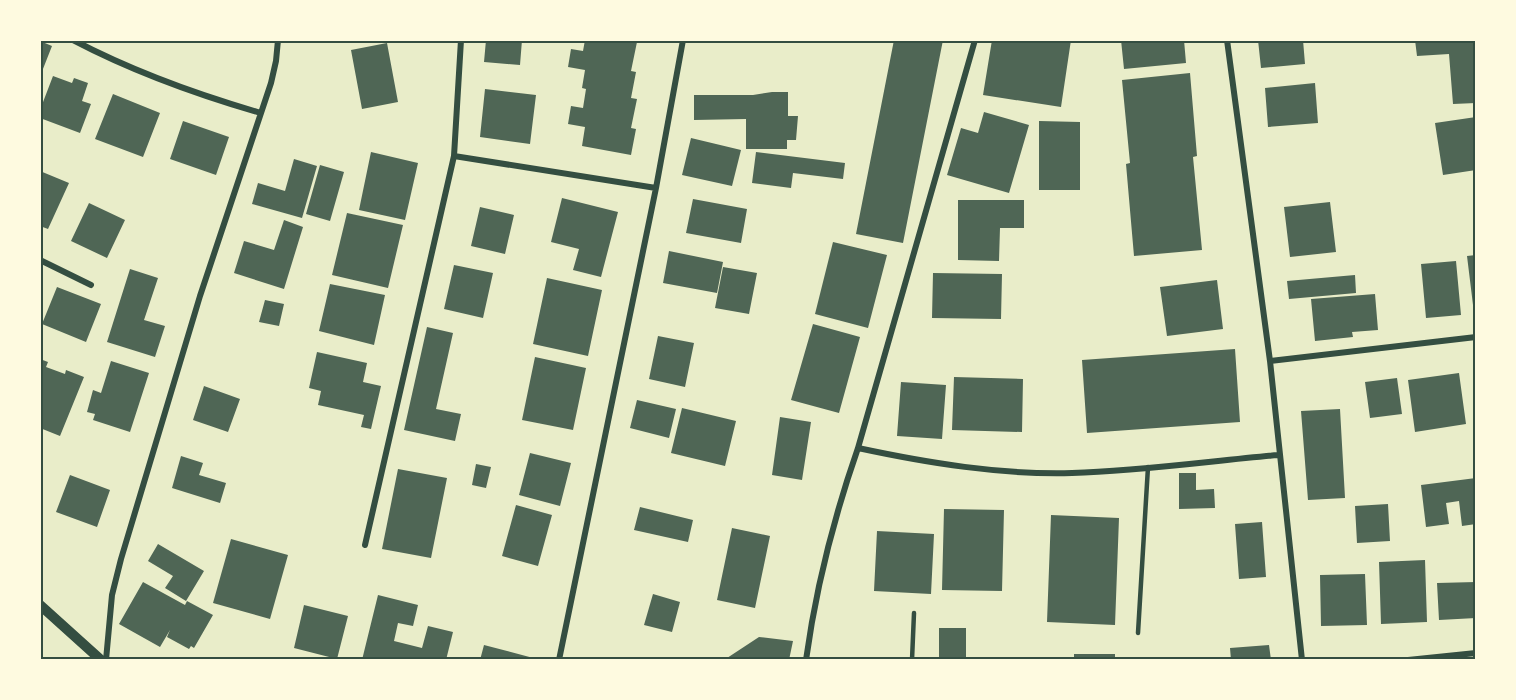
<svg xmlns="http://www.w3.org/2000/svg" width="1516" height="700" viewBox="0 0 1516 700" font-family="Barlow,sans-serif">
  <rect width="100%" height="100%" fill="#e9edc9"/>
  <path fill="#4f6655" d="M486 40H522L520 65 484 62Z
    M585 40 637 42 631 71 636 72 631 98 637 99 631 128 636 129 631 155 582 146 585 127 568 124 571 106 583 108 586 89 582 88 585 70 568 67 571 49 583 51Z
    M894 40H943L903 243 856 234Z
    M992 40H1071L1061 107 983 95Z
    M1121 40H1184L1186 63 1124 69Z
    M1258 40H1303L1305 64 1261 68Z
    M1415 40H1476V103L1453 104 1449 54 1417 56Z
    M40 41 52 46 41 74H40Z
    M387 43 398 102 362 109 351 50Z
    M1190 73 1197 156 1193 157 1202 250 1134 256 1126 164 1130 163 1122 80Z
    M53 76 72 83 74 78 88 83 82 101 91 104 80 133 40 118V110Z
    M1315 83 1318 123 1268 127 1265 88Z
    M485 89 536 95 530 144 480 137Z
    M772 92H788V116H798L796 140H787V149H746V119L694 120V95H753Z
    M113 94 160 113 143 157 95 139Z
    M984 112 1029 125 1009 193 947 175 961 128 978 133Z
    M1476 117V170L1443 175 1435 123Z
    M183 121 229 137 216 175 170 159Z
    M1039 121 1080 122V190H1039Z
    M691 138 741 150 732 186 682 175Z
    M371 152 418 163 405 220 359 210Z
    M756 152 845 163 843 179 793 173 791 188 752 183Z
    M294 159 317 166 302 218 252 204 258 183 285 191Z
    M320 165 344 172 330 221 306 214Z
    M40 171 69 183 48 229 40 226Z
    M562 198 618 212 601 277 573 270 579 249 551 242Z
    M693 199 747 209 741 243 686 233Z
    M958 200H1024V228H1000L999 261 958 260Z
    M1330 202 1336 252 1290 257 1284 207Z
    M89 203 125 220 107 258 71 241Z
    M480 207 514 215 505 254 471 246Z
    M347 213 403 225 388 288 332 275Z
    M284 220 303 227 284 289 234 273 244 241 274 250Z
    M833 242 887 255 868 328 815 314Z
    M669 251 723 262 717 293 663 283Z
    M1476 255V305H1473L1467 256Z
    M1456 261 1461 315 1426 318 1421 264Z
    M454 265 493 273 483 318 444 309Z
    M723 267 757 273 749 314 715 308Z
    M130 269 158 278 144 320 165 326 155 357 107 342Z
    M933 273 1002 274 1001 319 932 318Z
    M1355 275 1356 293 1289 299 1287 281Z
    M547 278 602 290 588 356 533 344Z
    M1217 280 1223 329 1167 336 1160 287Z
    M330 284 385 295 374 345 319 331Z
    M57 287 101 304 86 342 42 324Z
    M1375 294 1378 330 1352 332 1353 337 1315 341 1311 299Z
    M265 300 284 304 279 326 259 322Z
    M813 324 860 337 839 413 791 400Z
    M427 327 453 333 436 409 461 414 455 441 404 430Z
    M658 336 694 343 685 387 649 379Z
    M1235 349 1240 422 1087 433 1082 360Z
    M317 352 367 363 363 382 381 386 371 429 361 427 364 415 318 405 321 391 309 388Z
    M535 357 586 368 573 430 522 420Z
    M40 359 48 362 46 367 65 374 66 370 84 377 60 436 40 428Z
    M111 361 149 373 130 432 93 420 95 414 87 412 93 390 101 393Z
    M1459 373 1466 424 1415 432 1408 380Z
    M954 377 1023 379 1022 432 952 430Z
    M1397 378 1402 414 1370 418 1365 382Z
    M901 382 946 385 942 439 897 436Z
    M204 386 240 399 228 432 193 420Z
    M637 400 676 409 669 438 630 428Z
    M682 408 736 421 725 466 671 453Z
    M1340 409 1345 498 1308 500 1301 411Z
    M780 417 811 422 802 480 772 475Z
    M530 453 571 463 560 506 519 495Z
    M181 456 203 463 199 475 226 483 220 503 172 488Z
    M476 464 491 467 486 488 472 485Z
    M398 469 447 478 431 558 382 549Z
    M1179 473H1196V490L1214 489 1215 508 1179 509Z
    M70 475 110 490 97 527 56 512Z
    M1476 478V524L1462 526 1459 501 1446 503 1449 524 1426 527 1421 485Z
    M1388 504 1390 541 1357 543 1355 506Z
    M516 505 552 515 538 566 502 556Z
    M640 507 693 520 688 542 634 530Z
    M944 509 1004 510 1002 591 942 590Z
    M1051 515 1119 518 1115 625 1047 622Z
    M1262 522 1266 577 1239 579 1235 524Z
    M732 528 770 536 755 608 717 600Z
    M877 531 934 534 931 594 874 591Z
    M231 539 288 555 270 619 213 603Z
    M158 544 204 571 186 601 165 588 173 576 148 561Z
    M1425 560 1427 622 1381 624 1379 562Z
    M1365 574 1367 625 1321 626 1320 575Z
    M143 582 185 605 187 601 213 615 194 648 191 646 189 649 167 637 170 630 160 647 119 624Z
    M1476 582V618L1439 620 1437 583Z
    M653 594 680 602 672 632 644 625Z
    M378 595 418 605 413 626 398 623 394 641 422 648 428 626 453 632 446 660H362Z
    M304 605 348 616 337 659 294 648Z
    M939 628H966V660H939Z
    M759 637 793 641 789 660H724Z
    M484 645 537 659V660H480Z
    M1269 645 1271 660H1231L1230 648Z
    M1074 654H1115V660H1074Z"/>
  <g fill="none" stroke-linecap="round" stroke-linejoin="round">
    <path stroke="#344e41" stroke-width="4.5" d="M1138 633 1148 467
      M912 660 914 613"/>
    <path stroke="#344e41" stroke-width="6" d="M73 40C134 72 195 94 261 113
      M1227 40 1270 361 1302 660
      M454 156 656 188
      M40 260 91 285
      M1270 361 1476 337
      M858 448C928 463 1001 475 1072 473 1141 471 1210 461 1278 455
      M365 545 454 156 461 40
      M106 660 112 595 121 559 200 296 271 83 276 61 278 40
      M559 660 656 188 683 40
      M806 660C816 587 834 517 858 448L975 40
      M1408 660 1476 653"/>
    <path stroke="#344e41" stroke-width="10" d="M40 605 101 660"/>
  </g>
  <rect width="1516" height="700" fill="none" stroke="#fefae0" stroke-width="84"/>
  <rect x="42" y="42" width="1432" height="616" fill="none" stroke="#344e41" stroke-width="2"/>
</svg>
